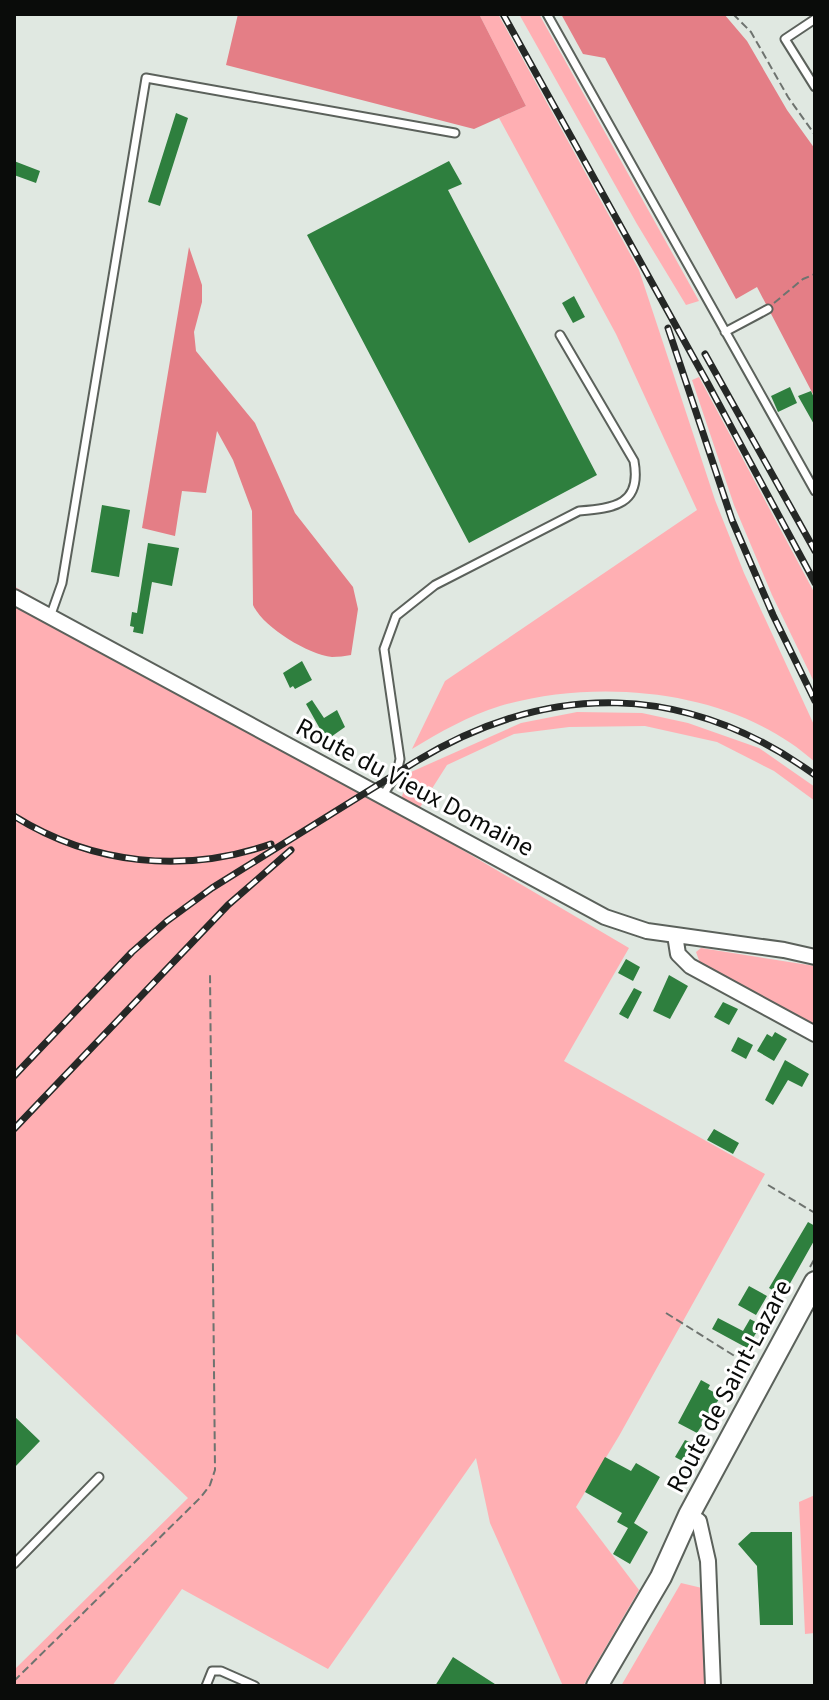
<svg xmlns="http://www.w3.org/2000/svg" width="829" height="1700" viewBox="0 0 829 1700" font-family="'Source Sans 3',sans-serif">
  <rect width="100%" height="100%" fill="#e0e8e1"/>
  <path fill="#ffafb3" d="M479 14H498L639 270 715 500 744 573 815 727V762C735 690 601 677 500 706 468 716 440 732 412 749L445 681 697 510 616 334 499 118 526 106Z
    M519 14H539L699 301 686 305 637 224Z
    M699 377 815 594V684L772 595 734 505 692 380Z
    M14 586 629 948 564 1061 765 1174 619 1436 576 1507 639 1590 583 1686H563L490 1523 476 1458 328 1669 182 1589 112 1686 14 1685V1670L188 1498 14 1332Z
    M577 712 642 713 688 723 759 748 815 787V801L774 771 717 742 645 726 569 727 514 734 447 765 419 809 404 802 402 796 411 772 521 723Z
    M701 948 815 966V1028L700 963 696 952Z
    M815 1495V1633L805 1634 799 1502Z
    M681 1583 702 1588 706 1686H621Z"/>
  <path fill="#e47e86" d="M238 14H479L526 106 474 129 226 65Z
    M561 14H724L747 41 787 110 815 149V398L757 287 736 299 605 58 583 54Z
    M189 247 202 285V302L194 332 196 351 255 423 295 513 353 587 358 609 351 655C345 656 338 657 332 657 307 654 263 627 253 605L252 511 233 460 217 431 206 493 182 491 175 536 142 528Z"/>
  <path fill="#2e7f3e" d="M176 113 188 118 160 206 148 202Z
    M14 161 40 171 36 183 14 175Z
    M449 161 462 184 448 190 597 475 469 543 307 235Z
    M574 296 585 317 573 323 562 303Z
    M790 387 797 403 778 412 771 396Z
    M811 391 815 400V426L798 396Z
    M102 505 130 510 119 577 91 572Z
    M148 543 179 548 172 586 152 582 143 634 133 632 134 627 130 626 132 612 137 613Z
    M302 661 312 680 295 689 293 686 290 688 283 673Z
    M312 700 324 718 337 710 345 727 328 739 326 735 324 736 306 704Z
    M626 959 640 967 633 981 618 973Z
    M669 975 688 986 670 1019 653 1011Z
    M634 988 642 992 628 1019 619 1014Z
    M723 1002 738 1009 729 1025 714 1017Z
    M775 1032 787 1039 774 1061 757 1051 767 1034 772 1037Z
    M738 1037 753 1045 746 1059 731 1051Z
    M785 1060 809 1074 802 1087 788 1080 773 1105 765 1100Z
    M714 1129 739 1143 733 1154 707 1140Z
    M808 1222 815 1226V1239L783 1296 769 1288Z
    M749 1286 767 1296 756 1315 738 1305Z
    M718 1318 743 1331 750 1319 761 1325 747 1348 712 1329Z
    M701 1380 710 1385 708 1389 721 1396 697 1433 678 1423Z
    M14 1416 40 1441 14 1468Z
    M685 1440 698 1446 688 1464 675 1457Z
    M605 1457 631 1471 636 1463 660 1477 634 1523 648 1532 630 1564 613 1554 628 1528 617 1522 622 1513 585 1492Z
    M751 1532H792L793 1625H760L757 1566 738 1544Z
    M453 1657 498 1686H435Z"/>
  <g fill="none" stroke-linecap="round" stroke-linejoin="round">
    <defs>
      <path id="lane" d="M547 14 815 491
        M815 19 785 39 815 87
        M725 332 768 309
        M50 617 62 583 146 78 455 133
        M382 797 397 773 400 759 384 649 396 616 435 585 579 511C614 508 642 505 634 461L560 335
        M14 1564 99 1477
        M206 1686 212 1671H221L255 1686"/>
      <path id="street" d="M14 597 605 917 647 931 784 950 815 957
        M675 935 678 954 690 966 815 1034
        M689 1515 699 1521 708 1561 713 1686"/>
      <path id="secondary" d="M597 1686 661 1577 689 1515 815 1282"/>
    </defs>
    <use href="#lane" stroke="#5b615b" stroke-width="11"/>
    <use href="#street" stroke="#5b615b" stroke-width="18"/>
    <use href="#secondary" stroke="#5b615b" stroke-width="24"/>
    <path stroke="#6e736f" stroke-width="2" stroke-dasharray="8 4" stroke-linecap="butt" d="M733 14 751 32 788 97 815 135
      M774 303 803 279 815 274
      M768 1185 815 1213
      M810 1267 815 1258
      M666 1313 749 1365
      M14 1681 201 1497 210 1485 215 1470 210 974"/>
    <use href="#lane" stroke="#fff" stroke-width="7"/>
    <use href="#street" stroke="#fff" stroke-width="14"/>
    <use href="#secondary" stroke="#fff" stroke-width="20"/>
    <defs>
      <path id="rail" d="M503 14 707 382 815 583
        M668 328 732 520 773 615 815 701
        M705 354 815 551
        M14 816C93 865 184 874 271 844
        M14 1076 132 952 167 921 212 888 415 762C550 680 686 682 815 775
        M14 1129 228 905 291 850"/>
    </defs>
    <use href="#rail" stroke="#252826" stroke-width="7"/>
    <use href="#rail" stroke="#fff" stroke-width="4" stroke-dasharray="12" stroke-linecap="butt"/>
  </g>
  <g text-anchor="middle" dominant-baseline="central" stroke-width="6" stroke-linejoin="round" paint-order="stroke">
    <g font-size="26" fill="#0a0c0a" stroke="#fff">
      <text transform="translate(415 787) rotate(28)">Route du Vieux Domaine</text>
      <text transform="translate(729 1386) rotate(-62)">Route de Saint-Lazare</text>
    </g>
  </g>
  <rect width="829" height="1700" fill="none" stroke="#0a0c0a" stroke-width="32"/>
</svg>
